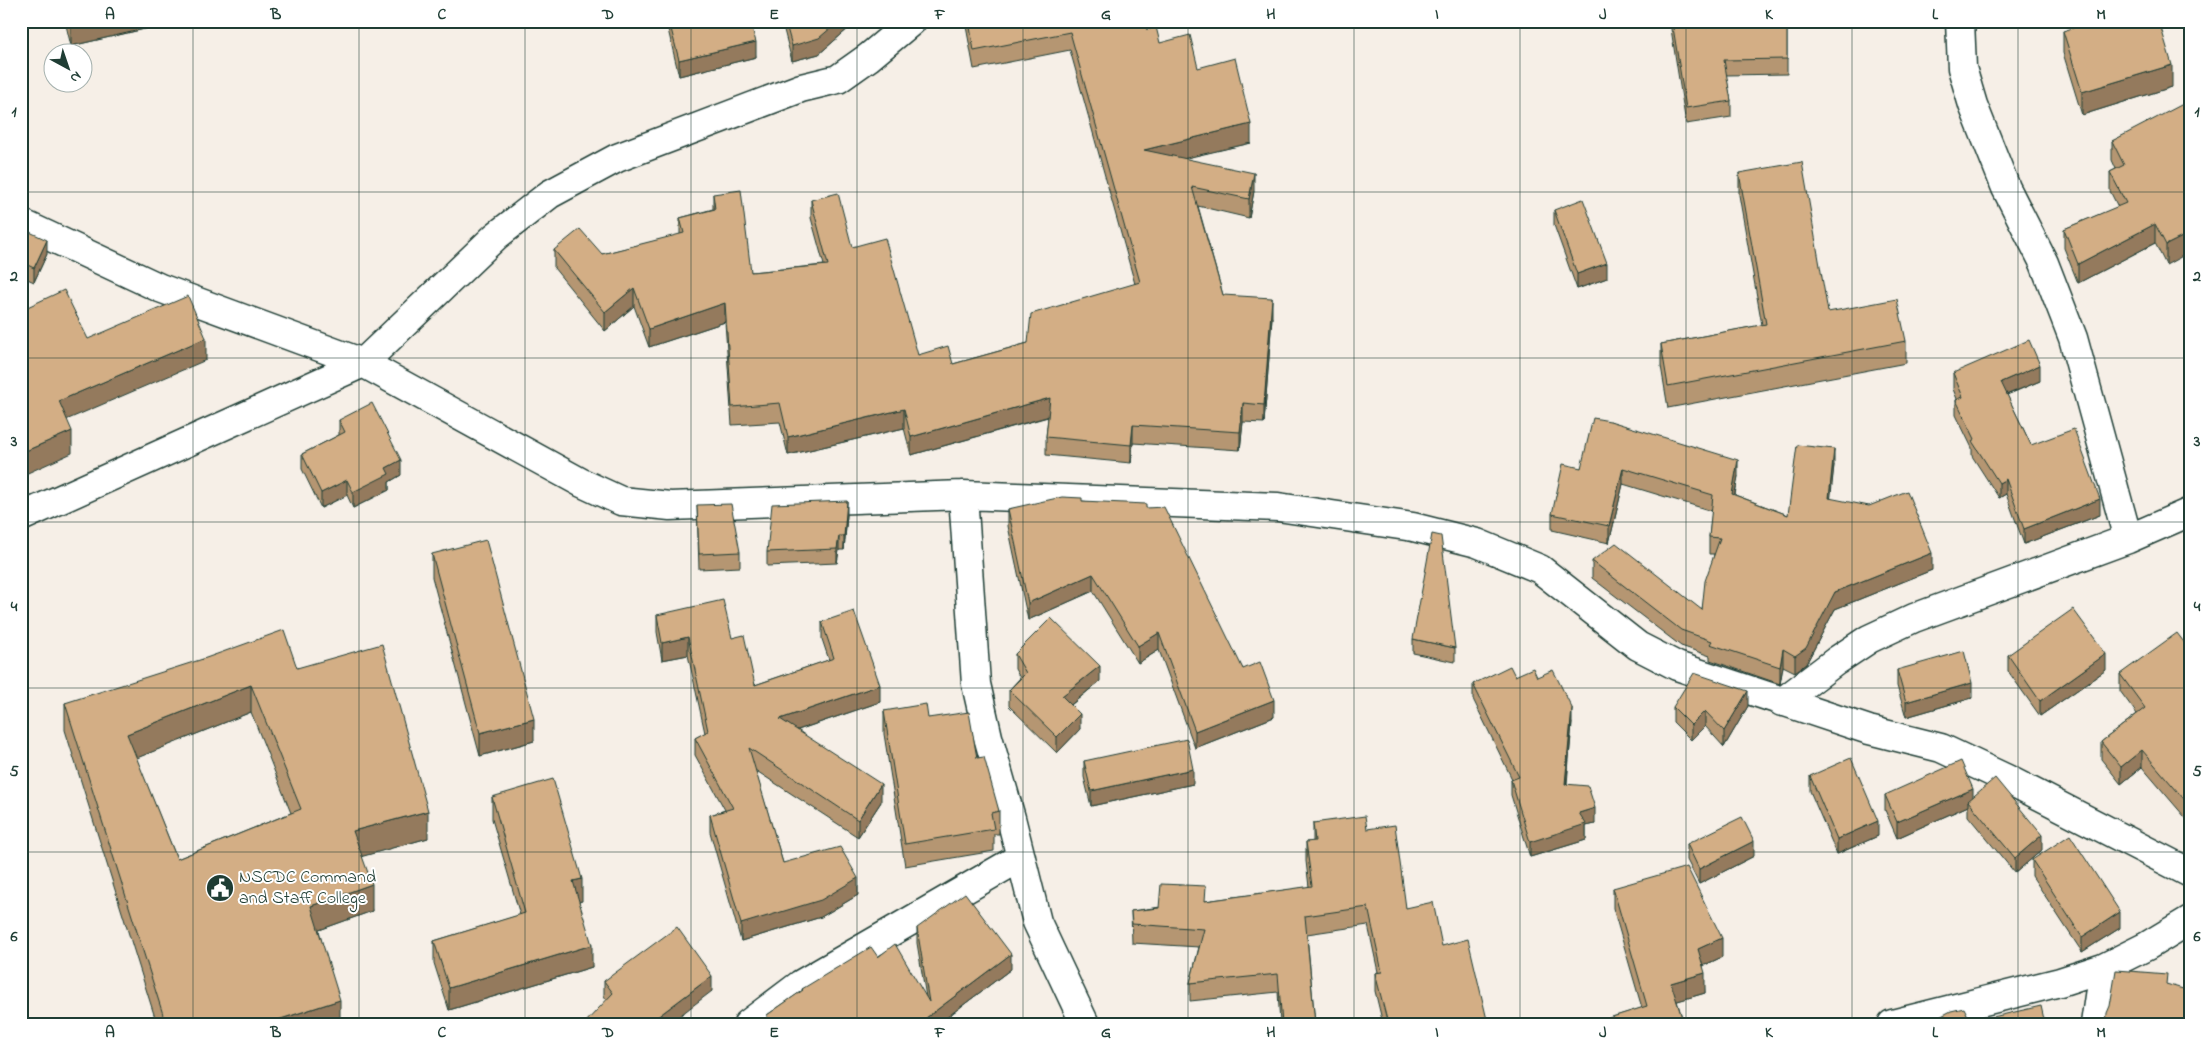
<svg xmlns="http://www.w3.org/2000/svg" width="2211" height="1045" viewBox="0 0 2211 1045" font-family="'Indie Flower',sans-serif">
  <rect width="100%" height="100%" fill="#f6efe7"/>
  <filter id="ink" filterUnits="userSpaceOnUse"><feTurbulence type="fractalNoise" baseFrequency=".02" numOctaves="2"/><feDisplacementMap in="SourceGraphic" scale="10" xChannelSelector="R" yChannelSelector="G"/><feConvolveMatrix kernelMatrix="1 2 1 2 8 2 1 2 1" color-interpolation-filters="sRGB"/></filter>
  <g filter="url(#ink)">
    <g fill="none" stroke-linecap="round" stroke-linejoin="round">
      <defs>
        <path id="street" d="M1960 21 1962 68 1973 105 2006 188 2044 263 2073 338 2128 539
          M21 223 160 288 363 363 582 483 621 501 670 506 963 495 1278 507 1413 527 1477 543 1540 569 1638 646 1677 666 1869 730 1941 748 2007 779 2190 873
          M963 495 976 684 988 737 1011 818 1037 922 1085 1024
          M21 517 363 363 496 236 550 194 617 158 801 88 838 79 869 57 912 21
          M1782 702 1836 661 1869 639 1914 618 2128 539 2190 512
          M748 1024 801 984 1021 857
          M1892 1024 2060 982 2103 968 2147 946 2190 920
          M2095 1024 2103 968"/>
      </defs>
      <use href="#street" stroke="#1f3d34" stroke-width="31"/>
      <use href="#street" stroke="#fff" stroke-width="28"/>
    </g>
    <path fill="#b59672" stroke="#1f3d34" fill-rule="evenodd" d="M65 21H179L71 46Z
      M666 21H750L756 57 679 76Z
      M784 21H857L819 54 792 61 784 30Z
      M965 21H1145L1147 30 1160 43 1198 68 1251 143 1184 158 1254 191 1249 218 1198 206 1223 295 1272 317 1264 423 1243 422 1240 450 1133 443 1131 463 1046 455V437L1048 417 911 455 904 428 788 455 780 422 732 425 725 322 649 347 634 306 605 331 554 268V250L602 254 680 235V218L713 209V194L751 272 824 265 811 218V200L852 247 918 355 953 364 1028 343 1135 284 1070 50 974 69Z
      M1671 21H1787V74L1726 75 1731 101V117L1686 124 1671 29Z
      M2063 31 2172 87 2082 115 2063 53Z
      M2184 109 2166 265 2155 243 2078 283 2064 248V229L2118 207 2110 191V172L2116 169 2112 160V141Z
      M1739 173 1828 312 1906 341V363L1668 408 1661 366V344L1762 325 1739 195Z
      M1554 210 1607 278 1577 289 1554 225Z
      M21 228 47 254 34 282 21 276Z
      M1953 373 2040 381 2007 395 2031 445 2100 515 2024 544 2006 494 1999 498 1972 456V448L1956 415V400L1957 399 1953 389Z
      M339 420 401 475 389 482V490L353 508 347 495 321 508 302 469V454L339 435Z
      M1610 421 1738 476 1735 495 1788 515 1834 465 1830 498 1932 570 1835 609 1806 664 1795 672 1783 666 1780 684 1710 660V656L1681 646 1592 578V561L1702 610 1714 554H1709V537L1712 511 1623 484 1609 543 1552 530V514Z
      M1082 501 1146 508 1243 669 1274 717 1195 748 1159 650 1138 663 1093 591 1028 620 1008 526V509Z
      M697 505 740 552V567L699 569Z
      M847 515 844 550H839L837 563 767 566V552Z
      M432 554 534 741 480 756 432 577Z
      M657 615 732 638 755 685 829 660 822 639V622L880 702 798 730 881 802 858 837 755 770 783 863 858 895 821 917 741 941 710 832V815L725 810 695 755V738L705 733 688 655 662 660 657 632Z
      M1413 639 1455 648V662L1413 653Z
      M2190 650V823L2142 767 2121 784 2101 759V742L2137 714 2120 691V674Z
      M1015 654 1100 681 1071 705 1080 729 1057 753 1009 706V690L1020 678 1015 669Z
      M2008 655 2106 670 2040 716 2008 671Z
      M297 668 428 838 362 856 372 911 319 930 340 1024H157L65 730V703ZM251 712 291 813 177 859 136 758Z
      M1897 670 1972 698 1906 717 1897 686Z
      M1515 676 1537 677 1572 723 1567 784 1595 824 1586 826V840L1530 857 1511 795V780L1512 779 1473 699V684Z
      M1748 706 1724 747 1705 726 1691 740 1673 722V707Z
      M884 711 928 718 977 758 999 811V834H994V851L905 866 884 734Z
      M1084 761 1193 784 1091 806 1084 777Z
      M1810 776 1878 836 1837 854 1810 791Z
      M1885 795 1973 797 2042 850 2015 873 1968 816V806L1897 838 1885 810Z
      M492 797 582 901H579L592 967 449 1010 434 963V941L520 915 492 819Z
      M1313 823 1367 829 1406 908 1442 946 1488 1024H1383L1375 991V973L1378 972 1368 925 1307 934 1315 1024H1280L1278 992 1190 1001V983L1199 947 1132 943 1131 911 1309 887 1306 861V842H1313Z
      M1687 844 1754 856 1699 884 1687 860Z
      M2032 860 2120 928 2082 952 2032 876Z
      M1613 888 1722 957 1703 966 1705 993 1677 1001 1684 1024H1609V1018L1642 1008 1613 908Z
      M917 928 1011 969 938 1024H767V1015L802 991V989L878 957 926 997 917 943Z
      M604 981 712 991 607 1000 604 996Z"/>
    <path fill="#947a5d" stroke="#1f3d34" d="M71 21H179L71 46Z
      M839 21H857L819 54 792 61V46Z
      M756 42V57L679 76V60Z
      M2172 65V87L2082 115V92Z
      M1251 124V143L1144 168V150Z
      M1254 173V191L1249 218V199Z
      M2155 224V243L2078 283V264Z
      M2190 233V252L2166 265V245Z
      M47 240V254L34 282V268Z
      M1607 263V278L1577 289V274Z
      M22 285V307L21 308V286Z
      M634 288V306L605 331V312Z
      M1272 298V317L1264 423V405Z
      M725 303V322L649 347V329Z
      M206 338V360L59 423V401Z
      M2040 365V381L2001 397V382Z
      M1050 398V416L911 455V437Z
      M1243 403V422L1240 450V432Z
      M904 409V428L788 455V437Z
      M1133 425V443L1131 463V445Z
      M72 431V453L21 476V453Z
      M1834 449V465L1829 514V498Z
      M401 460V475L389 482V490L353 508V492L386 468Z
      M1738 460V476L1732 510V494Z
      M1623 468V484L1609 543V526Z
      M2006 479V494L1999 498V483Z
      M347 480V495L321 508V493Z
      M2100 499V515L2024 544V529Z
      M847 501V515L844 550V536Z
      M839 536V550L837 563V549Z
      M1932 553V570L1835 609 1806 664 1795 672V656L1835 592Z
      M1093 574V591L1028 620V603Z
      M1159 633V650L1138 663V646Z
      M688 637V655L662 660V643Z
      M1783 649V666L1780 684V667Z
      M2106 654V670L2040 716V701Z
      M1100 666V681L1062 712V696Z
      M1972 683V698L1906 717V702Z
      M251 685V712L127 762V734Z
      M880 685V702L780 736V719Z
      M1748 691V706L1724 747V731Z
      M1274 700V717L1195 748V731Z
      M1572 708V723L1565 799V784Z
      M1705 711V726L1691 740V725Z
      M1080 714V729L1057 753V737Z
      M534 719V741L480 756V733Z
      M2142 750V767L2121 784V767Z
      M1193 769V784L1091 806V791Z
      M881 784V802L858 837V820Z
      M1973 789V804L1968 801V806L1897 838V822Z
      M1595 808V824L1586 826V840L1530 857V842L1579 813Z
      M428 811V838L353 859V831Z
      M1878 821V836L1837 854V839Z
      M2042 835V850L2015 873V858Z
      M1754 841V856L1699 884V869Z
      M858 878V895L821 917 741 941V924Z
      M582 879V901L573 903V881Z
      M372 884V911L311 933V906Z
      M2120 912V928L2082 952V937Z
      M1722 938V957L1698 968V949Z
      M592 945V967L449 1010V988Z
      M1011 954V969L938 1024H926V1018Z
      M1705 973V993L1671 1003V983Z
      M712 976V991L669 1024H648Z
      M340 1000V1024H265Z"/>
    <path fill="#d3ae85" stroke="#1f3d34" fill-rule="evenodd" d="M669 21H750L756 42 679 60Z
      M785 21H839L819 38 792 46Z
      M969 21H1145L1147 30 1156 27 1160 43 1190 35 1198 68 1235 58 1251 124 1144 150 1254 173 1249 199 1192 187 1223 295 1272 298 1264 405 1243 403 1240 432 1133 425 1131 445 1046 437 1050 398 911 437 904 409 788 437 780 403 732 407 725 303 649 329 634 288 605 312 554 250 580 229 602 254 684 233 680 218 715 209 713 194 741 190 751 272 828 265 811 200 838 193 852 247 885 238 918 355 948 346 953 364 1028 343 1031 314 1140 282 1070 32 974 51Z
      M1672 21H1787V59L1724 60 1731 101 1686 108Z
      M2095 21H2159L2172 65 2082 92 2063 31Z
      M2183 104 2184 109 2190 106V233L2166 245 2155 224 2078 264 2064 229 2126 203 2110 172 2124 165 2112 141Z
      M1802 162 1828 312 1897 299 1906 341 1668 386 1661 344 1766 324 1739 173Z
      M1583 199 1607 263 1577 274 1554 210Z
      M21 228 47 240 34 268 21 262Z
      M64 290 88 339 188 296 206 338 59 401 72 431 21 453V310Z
      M2029 340 2040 365 2001 382 2031 445 2074 429 2100 499 2024 529 2006 479 1999 483 1972 441 1975 439 1956 400 1963 397 1953 373Z
      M372 403 401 460 386 468 389 474 353 492 347 480 321 493 302 454 345 432 339 420Z
      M1593 418 1610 421 1738 460 1732 494 1788 515 1797 445 1834 449 1829 498 1869 506 1907 491 1932 553 1835 592 1806 648 1795 656 1783 649 1780 667 1710 644 1712 641 1681 630 1592 561 1616 543 1702 610 1705 581 1720 538 1709 537 1713 495 1623 468 1609 526 1552 514 1563 464 1581 468Z
      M1062 497 1082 498V501L1146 504V508L1164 507 1243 669 1260 662 1274 700 1195 731 1159 633 1138 646 1093 574 1028 603 1008 509Z
      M847 501 844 536H839L837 549 767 552 772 504Z
      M731 504 740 552 699 554 697 505Z
      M1432 534 1441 536 1455 648 1413 639Z
      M486 540 534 719 480 733 432 554Z
      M723 600 732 638 744 635 755 685 834 658 822 622 854 611 880 685 780 719 881 784 858 820 749 748 783 863 840 847 858 878 821 900 741 924 710 815 733 808 695 738 708 731 688 637 662 643 657 615Z
      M2073 609 2106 654 2040 701 2008 655Z
      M1051 618 1100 666 1062 696 1080 714 1057 737 1009 690 1026 673 1015 654Z
      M284 630 297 668 382 644 428 811 353 831 372 884 311 906 340 1000 265 1024H166L65 703 206 658ZM251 685 301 809 177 859 127 734Z
      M2177 633 2190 650V806L2142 750 2121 767 2101 742 2145 708 2120 674Z
      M1964 651 1972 683 1906 702 1897 670Z
      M1510 666 1515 676 1533 668 1537 677 1553 670 1572 708 1565 784 1588 786 1595 808 1579 813 1586 824 1530 842 1511 780 1519 777 1473 684Z
      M1694 673 1748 691 1724 731 1705 711 1691 725 1673 707Z
      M926 704 928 718 969 712 977 758 984 757 999 811 991 813 994 829 905 844 884 711Z
      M1187 739 1193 769 1091 791 1084 761Z
      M1851 758 1878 821 1837 839 1810 776Z
      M1961 761 1973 789 1897 822 1885 795Z
      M1995 778 2042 835 2015 858 1968 801Z
      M553 779 582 879 573 881 592 945 449 988 434 941 525 913 492 797Z
      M1365 816 1367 829 1395 825 1406 908 1433 902 1442 946 1468 939 1488 1024H1388L1375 973 1382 972 1368 907 1305 916 1315 1024H1282L1278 974 1190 983 1204 929 1132 924 1131 911 1159 908 1161 884 1206 886 1205 901 1312 886 1306 842 1315 841 1313 823Z
      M1742 817 1754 841 1699 869 1687 844Z
      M2070 835 2120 912 2082 937 2032 860Z
      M1687 867 1722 938 1698 949 1705 973 1671 983 1684 1024H1611L1609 1018 1647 1006 1613 888Z
      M965 893 1011 954 926 1018 932 1024H770L767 1015 803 990 802 989 871 947 878 957 895 944 929 1002 917 928Z
      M677 927 712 976 648 1024H584L613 993 604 981Z
      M2116 970 2167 974 2166 984 2190 991V1024H2106L2107 1013 2110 1006Z
      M2041 1006 2045 1024H1926L1951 1011 1964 1008 1971 1022Z"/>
  </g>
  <path fill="none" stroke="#1f3d34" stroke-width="1" stroke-opacity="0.55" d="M193 21V1024M359 21V1024M525 21V1024M691 21V1024M857 21V1024M1023 21V1024M1188 21V1024M1354 21V1024M1520 21V1024M1686 21V1024M1852 21V1024M2018 21V1024M21 192H2190M21 358H2190M21 522H2190M21 688H2190M21 852H2190"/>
  <defs>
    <symbol id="civic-disc" viewBox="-11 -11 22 22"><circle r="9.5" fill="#1f3d34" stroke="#fff"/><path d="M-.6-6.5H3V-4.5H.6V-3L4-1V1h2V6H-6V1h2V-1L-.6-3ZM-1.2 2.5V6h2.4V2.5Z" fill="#fff"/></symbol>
  </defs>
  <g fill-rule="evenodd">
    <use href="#civic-disc" x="204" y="872" width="32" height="32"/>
  </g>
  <g text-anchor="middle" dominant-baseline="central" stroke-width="4" stroke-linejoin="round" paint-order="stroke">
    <g font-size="18" fill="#1f3d34" stroke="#fff" text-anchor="start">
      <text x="239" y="878">NSCDC Command<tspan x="239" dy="21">and Staff College</tspan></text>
    </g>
  </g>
  <rect width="2211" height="1045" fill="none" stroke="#fff" stroke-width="55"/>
  <g transform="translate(68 68) rotate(140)"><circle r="24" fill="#ffffff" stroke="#a5b1ae"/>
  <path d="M0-4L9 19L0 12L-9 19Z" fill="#1f3d34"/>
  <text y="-8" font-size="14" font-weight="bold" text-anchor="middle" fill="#1f3d34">N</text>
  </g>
  <rect x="28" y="28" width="2156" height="990" fill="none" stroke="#1f3d34" stroke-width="2"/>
  <g font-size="16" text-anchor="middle" font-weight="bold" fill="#1f3d34">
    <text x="110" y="19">A</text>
    <text x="276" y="19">B</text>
    <text x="442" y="19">C</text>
    <text x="608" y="19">D</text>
    <text x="774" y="19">E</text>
    <text x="940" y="19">F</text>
    <text x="1106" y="19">G</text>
    <text x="1271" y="19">H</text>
    <text x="1437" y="19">I</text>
    <text x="1603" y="19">J</text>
    <text x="1769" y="19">K</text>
    <text x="1935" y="19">L</text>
    <text x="2101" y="19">M</text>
    <text x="14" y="116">1</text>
    <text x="2197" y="116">1</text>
    <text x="14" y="281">2</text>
    <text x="2197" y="281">2</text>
    <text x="14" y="446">3</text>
    <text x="2197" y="446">3</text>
    <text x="14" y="611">4</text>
    <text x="2197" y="611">4</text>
    <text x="14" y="776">5</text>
    <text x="2197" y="776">5</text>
    <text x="14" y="941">6</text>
    <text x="2197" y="941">6</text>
    <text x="110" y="1037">A</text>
    <text x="276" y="1037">B</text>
    <text x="442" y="1037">C</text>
    <text x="608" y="1037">D</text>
    <text x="774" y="1037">E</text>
    <text x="940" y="1037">F</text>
    <text x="1106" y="1037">G</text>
    <text x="1271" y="1037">H</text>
    <text x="1437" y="1037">I</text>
    <text x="1603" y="1037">J</text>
    <text x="1769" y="1037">K</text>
    <text x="1935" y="1037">L</text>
    <text x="2101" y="1037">M</text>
  </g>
</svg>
